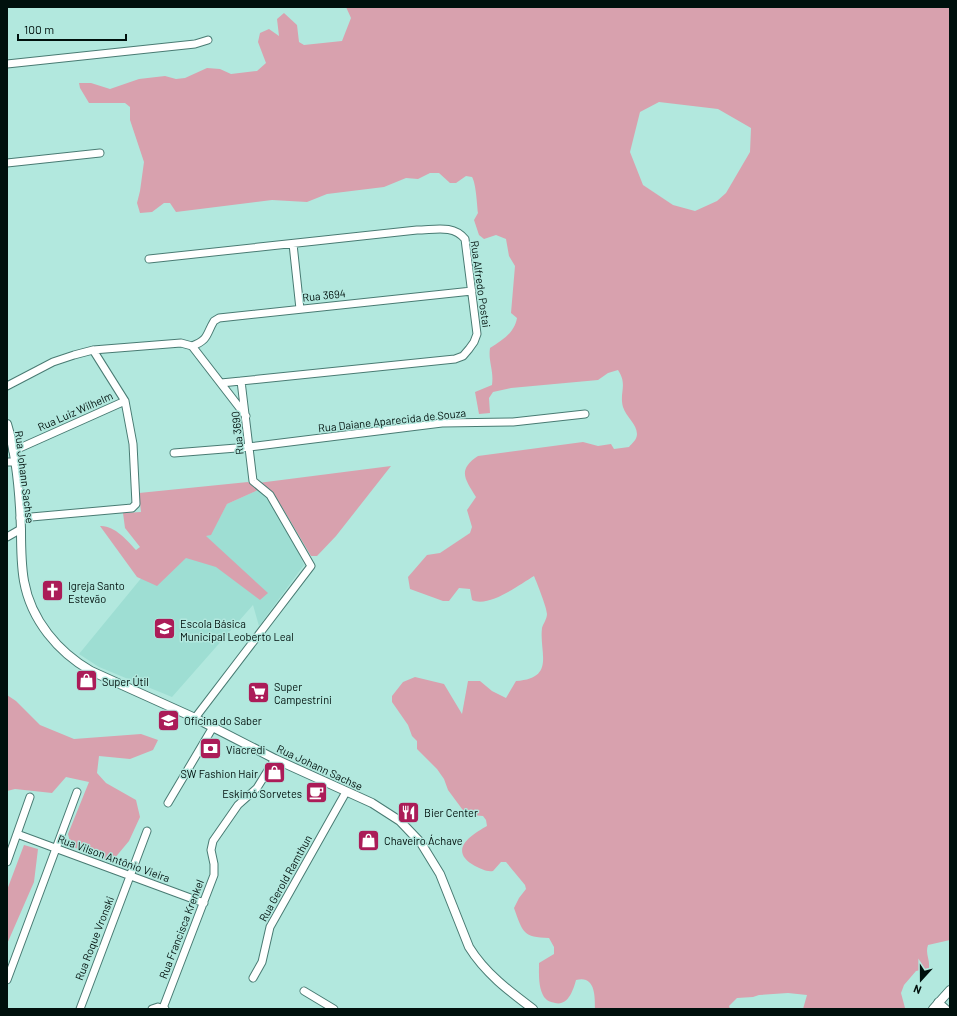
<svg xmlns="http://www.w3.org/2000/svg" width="957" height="1016" viewBox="0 0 957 1016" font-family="Barlow,sans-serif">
  <rect width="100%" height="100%" fill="#b2e8de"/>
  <path fill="#9eded3" d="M258 490 269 497 294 542 304 565 259 626 253 605 172 697 99 667 79 654 175 537 210 535 227 504Z"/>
  <path fill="#d8a1ae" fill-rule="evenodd" d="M346 7H950V940L928 945C925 954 930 959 929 968L916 971 904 985 901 993 905 1008 904 1009H803L807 995 788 993 759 995 753 997 737 998 729 1006 730 1009H595C595 995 595 975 576 980 573 991 568 1006 555 1003 551 1002 547 1001 544 997 538 987 539 974 539 963L554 954V947L549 938C523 937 523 933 514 908L519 898 526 889 525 885 506 862H501L493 871C486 872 482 869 475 866 448 851 469 836 487 826L486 820 483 816 471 815 465 813 448 790 444 779 437 769 417 749V741L412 736 408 725 392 702V696L403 682 415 677 444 684 462 714 468 681H480L492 691 506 698 516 681C556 678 539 653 542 628 543 624 547 619 547 614 547 608 537 583 534 576 519 585 489 608 472 600L470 589 459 588 449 601H443L410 589 408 577 427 555 440 553 470 533 472 527 467 510 476 497C465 479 457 470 478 456L583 442 598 446 611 444 614 449 629 447C632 443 637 440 637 434 637 424 626 417 623 407 619 392 628 385 618 370L608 373 598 380 511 388 493 392 489 398 490 413 479 414 475 392 492 385C494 370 488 362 490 348 502 340 514 334 517 318L511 313 515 266 509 256 506 239 496 235 484 239 479 235 474 220 478 213C477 204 476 183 472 177L466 176 456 183H450L439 173H430L418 179 406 178 384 187 327 194 307 202 272 200 176 212 170 203H164L152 212 140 213 137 203 140 191 144 162 130 120V107L125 103H89L80 88 79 83H91L110 89 139 79 165 76 176 79 185 78 207 68 220 69 231 74 257 71 266 63 258 42 260 33 269 29 279 36 277 19 284 13 297 25 299 42 304 45 342 41 351 18ZM659 102 718 109 751 128 750 152 726 193 717 201 695 211 673 205 643 185 630 152 640 112Z
    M391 466 336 536 317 556H311L282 507 272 492 258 483Z
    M248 482 258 490 227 504 211 535 206 536 268 593 260 600 216 567 186 558 157 586 137 577 100 526C114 525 127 540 136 550L140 547 125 528 123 513 141 512 139 493Z
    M7 695 16 701 40 725 74 739 141 734 158 740 153 750 130 759 99 756 97 773 106 783 136 800 140 817 129 841 114 859H103L71 846 68 834 89 782 66 777 52 793 15 789 7 791Z
    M24 845 38 849 34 882 7 944V890Z"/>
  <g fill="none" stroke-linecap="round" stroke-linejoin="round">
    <defs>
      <path id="minor" d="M7 64 195 44 208 40
        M7 163 100 153
        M293 244 300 309
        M149 259 417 230C434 230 453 224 465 239L477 334 474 342 469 349 463 356 455 359 221 383
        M192 346C209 340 206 334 214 321L219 318 472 291
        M192 346 246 416
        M7 386 53 362 74 355 93 350 181 343 192 346
        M13 451 125 401
        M174 453 249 447 442 423 513 422 585 414
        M7 462H14
        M20 518 132 508 136 504 133 444 125 401 93 350
        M7 537 21 529
        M195 718 311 566 270 495 253 481 241 381
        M168 803 213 727
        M17 834 204 903
        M7 862 30 797
        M253 978 262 962 270 927 346 792
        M7 980 77 792
        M304 991 334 1009
        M938 1002 946 1009
        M163 1008 214 875V864L211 850 213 841 238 805 257 788 275 759
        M80 1009 147 831
        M152 1009 158 1007 165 1009"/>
      <path id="tertiary" d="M7 424C17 457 20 495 21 530 21 547 21 564 24 581 31 620 58 652 91 671L195 718 275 759 372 803 400 821 421 843 440 874 469 947C485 973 509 991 533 1009
        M933 1009 950 990"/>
    </defs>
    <use href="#minor" stroke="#497b73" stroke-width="9"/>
    <use href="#tertiary" stroke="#497b73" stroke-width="10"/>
    <use href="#minor" stroke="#fff" stroke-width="7"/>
    <use href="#tertiary" stroke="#fff" stroke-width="8"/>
  </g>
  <defs>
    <symbol id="church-square" viewBox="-11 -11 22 22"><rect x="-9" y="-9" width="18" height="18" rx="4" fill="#ab1c58" stroke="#b2e8de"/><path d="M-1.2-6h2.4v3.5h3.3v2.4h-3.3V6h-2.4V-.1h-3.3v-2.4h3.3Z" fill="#fff"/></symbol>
    <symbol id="school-square" viewBox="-11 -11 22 22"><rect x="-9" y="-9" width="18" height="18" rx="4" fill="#ab1c58" stroke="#b2e8de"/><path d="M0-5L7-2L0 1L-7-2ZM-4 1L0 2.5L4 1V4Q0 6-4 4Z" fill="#fff"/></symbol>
    <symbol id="shop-square" viewBox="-11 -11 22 22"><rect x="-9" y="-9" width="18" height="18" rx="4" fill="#ab1c58" stroke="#b2e8de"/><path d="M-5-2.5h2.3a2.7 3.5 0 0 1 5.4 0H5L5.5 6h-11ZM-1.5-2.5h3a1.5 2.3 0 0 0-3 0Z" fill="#fff"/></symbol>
    <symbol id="supermarket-square" viewBox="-11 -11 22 22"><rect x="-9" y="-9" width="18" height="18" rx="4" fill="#ab1c58" stroke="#b2e8de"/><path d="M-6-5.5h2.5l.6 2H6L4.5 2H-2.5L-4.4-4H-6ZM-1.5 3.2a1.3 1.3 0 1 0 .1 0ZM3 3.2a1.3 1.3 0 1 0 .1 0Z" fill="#fff"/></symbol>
    <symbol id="bank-square" viewBox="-11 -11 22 22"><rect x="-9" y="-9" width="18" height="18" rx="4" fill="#ab1c58" stroke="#b2e8de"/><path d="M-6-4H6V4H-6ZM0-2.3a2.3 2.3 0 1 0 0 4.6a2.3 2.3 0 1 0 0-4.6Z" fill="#fff"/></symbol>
    <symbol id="cafe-square" viewBox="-11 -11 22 22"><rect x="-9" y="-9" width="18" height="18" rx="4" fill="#ab1c58" stroke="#b2e8de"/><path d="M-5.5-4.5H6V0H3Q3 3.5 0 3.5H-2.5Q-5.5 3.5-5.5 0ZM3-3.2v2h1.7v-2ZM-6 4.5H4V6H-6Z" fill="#fff"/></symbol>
    <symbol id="restaurant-square" viewBox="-11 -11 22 22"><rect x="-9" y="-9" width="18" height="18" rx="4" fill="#ab1c58" stroke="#b2e8de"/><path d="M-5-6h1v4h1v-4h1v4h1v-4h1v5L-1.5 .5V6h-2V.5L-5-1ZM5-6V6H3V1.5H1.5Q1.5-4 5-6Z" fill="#fff"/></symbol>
  </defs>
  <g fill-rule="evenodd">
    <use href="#church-square" x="40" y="578" width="25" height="25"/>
    <use href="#school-square" x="152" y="616" width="25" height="25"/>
    <use href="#shop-square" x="74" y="668" width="25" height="25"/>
    <use href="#supermarket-square" x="246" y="680" width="25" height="25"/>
    <use href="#school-square" x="156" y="708" width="25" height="25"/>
    <use href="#bank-square" x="198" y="736" width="25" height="25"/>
    <use href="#shop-square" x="262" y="760" width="25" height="25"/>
    <use href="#cafe-square" x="304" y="780" width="25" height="25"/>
    <use href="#restaurant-square" x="396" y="800" width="25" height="25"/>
    <use href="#shop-square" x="356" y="828" width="25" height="25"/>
  </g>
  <g text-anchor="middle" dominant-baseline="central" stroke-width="3" stroke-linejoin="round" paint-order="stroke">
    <g font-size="11" fill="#00100d" stroke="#b2e8de">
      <text transform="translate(481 284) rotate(82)">Rua Alfredo Postai</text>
      <text transform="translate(324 295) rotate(-6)">Rua 3694</text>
      <text transform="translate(75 411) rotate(-24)">Rua Luiz Wilhelm</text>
      <text transform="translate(392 420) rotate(-6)">Rua Daiane Aparecida de Souza</text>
      <text transform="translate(237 433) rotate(-96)">Rua 3690</text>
      <text transform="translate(25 477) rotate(83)">Rua Johann Sachse</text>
      <text transform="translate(320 767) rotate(25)">Rua Johann Sachse</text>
      <text transform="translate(114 858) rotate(20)">Rua Vilson Antônio Vieira</text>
      <text transform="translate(285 878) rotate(-61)">Rua Gerold Ramthun</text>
      <text transform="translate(181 929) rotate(-69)">Rua Francisca Krenkel</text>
      <text transform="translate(94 938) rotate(-69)">Rua Roque Vronski</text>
    </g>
    <g font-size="11" fill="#00100d" stroke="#b2e8de" text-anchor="start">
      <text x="68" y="585">Igreja Santo<tspan x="68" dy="13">Estevão</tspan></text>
      <text x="180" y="623">Escola Básica<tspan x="180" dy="13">Municipal Leoberto Leal</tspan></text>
      <text x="102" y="681">Super Útil</text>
      <text x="274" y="686">Super<tspan x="274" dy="13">Campestrini</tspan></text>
      <text x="184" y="720">Oficina do Saber</text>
      <text x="226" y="749">Viacredi</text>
      <text x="258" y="773" text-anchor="end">SW Fashion Hair</text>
      <text x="302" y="793" text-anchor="end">Eskimó Sorvetes</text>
      <text x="424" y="812">Bier Center</text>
      <text x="384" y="840">Chaveiro Áchave</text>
    </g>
  </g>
  <rect width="957" height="1016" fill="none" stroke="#00100d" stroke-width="16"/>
  <g transform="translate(921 980) rotate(201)" stroke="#b2e8de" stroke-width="3" paint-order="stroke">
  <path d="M0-3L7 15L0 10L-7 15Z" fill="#00100d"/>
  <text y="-6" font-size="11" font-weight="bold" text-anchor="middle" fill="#00100d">N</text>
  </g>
  <path d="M18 34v6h108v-6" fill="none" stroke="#00100d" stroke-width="2"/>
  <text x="24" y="34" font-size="12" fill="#00100d" stroke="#b2e8de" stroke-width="3" paint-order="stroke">100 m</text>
</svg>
